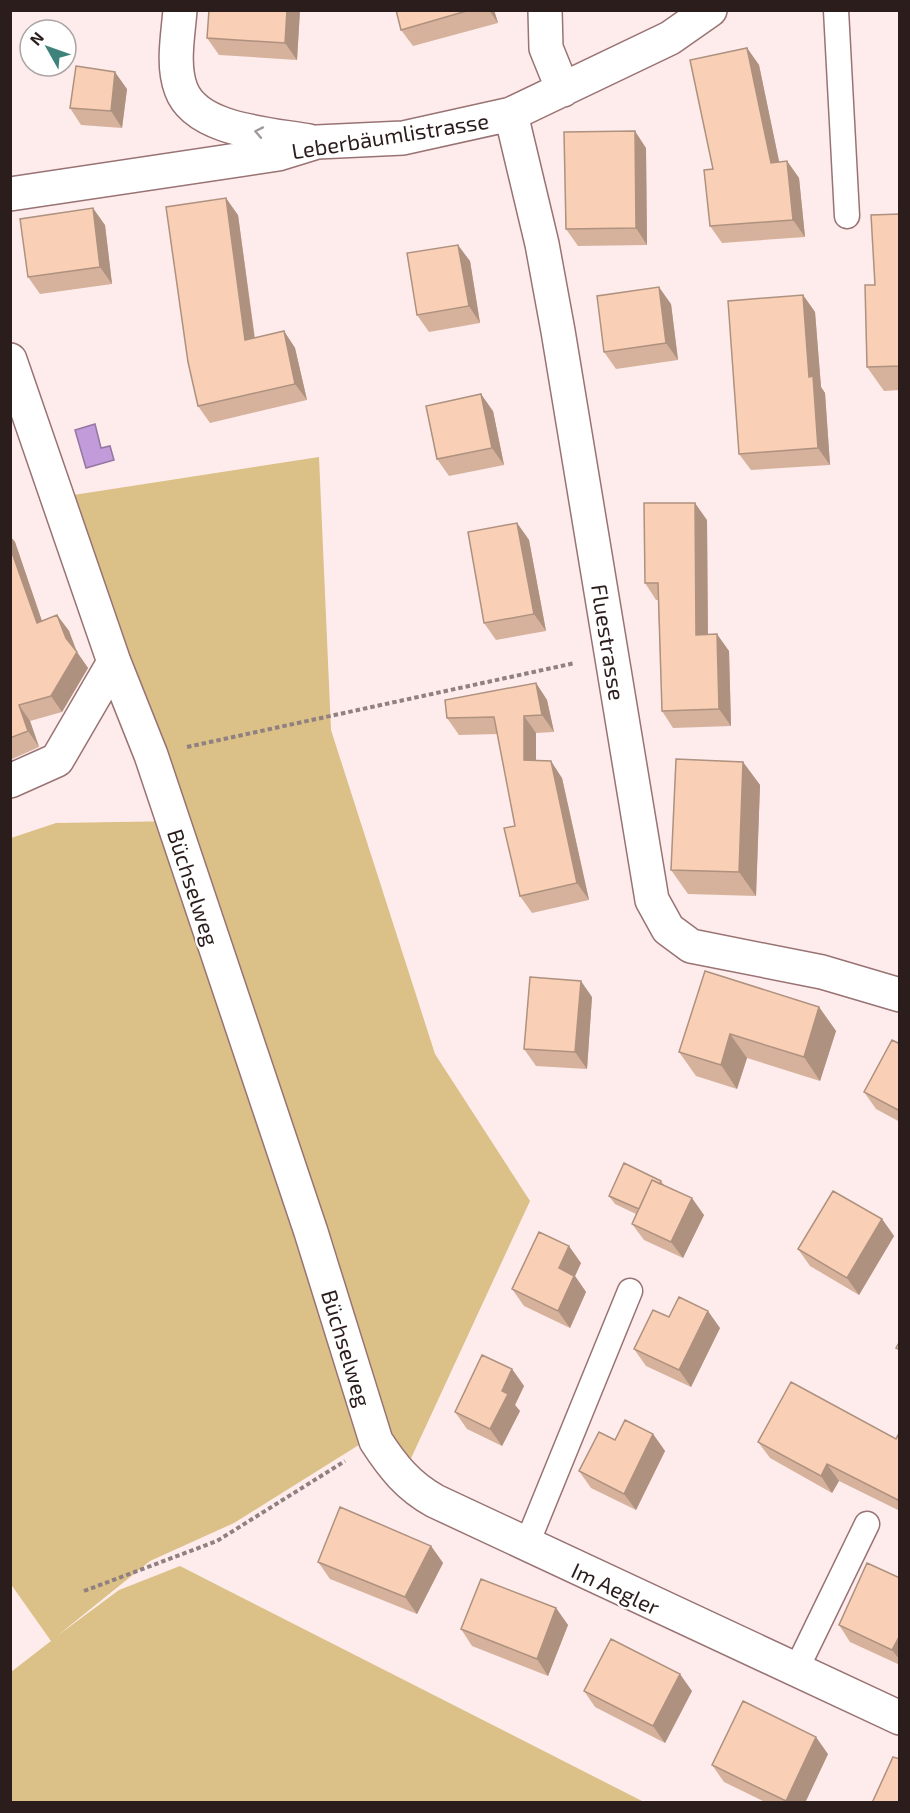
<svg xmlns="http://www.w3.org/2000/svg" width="910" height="1813" viewBox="0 0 910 1813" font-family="'Exo 2',sans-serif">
  <rect width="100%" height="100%" fill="#feecec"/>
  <path fill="#dbc087" d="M319 457 331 730 435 1054 530 1201 407 1467 362 1443 234 1523 150 1561 57 1636 119 1590 180 1566 644 1802H11V1672L51 1641 10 1583 11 838 56 823 180 821 67 496Z"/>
  <path fill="#c29bda" stroke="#9575a1" stroke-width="1.5" d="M95 424 101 448 110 446 114 460 86 468 75 430Z"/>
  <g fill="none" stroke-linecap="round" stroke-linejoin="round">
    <defs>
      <path id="lane" d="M836 10 847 216
        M526 1546 630 1291
        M796 1670 867 1524"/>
      <path id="street" d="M180 10C178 36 172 65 181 89 196 131 271 134 309 141
        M545 10 546 48 563 90
        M511 114 542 244 558 331 652 900 668 929 691 946 822 972 900 995
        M10 194 278 154 317 142 403 138 511 114 670 38 710 10
        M10 360 114 662 151 755 311 1232 376 1441C393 1467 408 1486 435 1501L900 1718
        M10 781 57 760 114 662"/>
    </defs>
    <use href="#lane" stroke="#997373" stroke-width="27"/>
    <use href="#street" stroke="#997373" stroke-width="36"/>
    <path stroke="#918080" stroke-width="4" stroke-dasharray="4.5 3" stroke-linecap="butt" d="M187 747 575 663
      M84 1591 217 1541 345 1461"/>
    <use href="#lane" stroke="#fff" stroke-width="24"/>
    <use href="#street" stroke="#fff" stroke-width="33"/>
  </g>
  <path fill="#d6b29d" d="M300 10 297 60 219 55 207 38Z
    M396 10H494L498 23 413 46 401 30Z
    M747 48 759 65 779 162 787 161 799 178 805 237 722 243 710 226 713 169Z
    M127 89 122 128 81 125 70 108Z
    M646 148 647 245 578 246 566 229Z
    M900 214V390L884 391 867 367 875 285Z
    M238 215 255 338 284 331 295 348 307 400 210 423 198 406Z
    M105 225 112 284 40 294 28 277Z
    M470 261 480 323 429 332 417 315Z
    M803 295 815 312 821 387 825 393 830 465 751 470 739 454Z
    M671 304 678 360 616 369 604 352Z
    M493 411 504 465 449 476 437 459Z
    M707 520 708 634 729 651 731 726 673 728 662 711 658 600H656L645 583Z
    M517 523 529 540 546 631 496 640 484 623Z
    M10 536 15 542 42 621 57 615 69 631 76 651 88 668 62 712 30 721 39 747 10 760Z
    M536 683 547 700 554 732 536 733V761L562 778 589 900 532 913 520 896 515 826 498 734 459 735 447 718Z
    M743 762 760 785 756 896 688 894 671 870Z
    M705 971 819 1007 836 1031 820 1081 747 1058 737 1089 696 1076 679 1052Z
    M592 997 587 1069 536 1066 524 1049Z
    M900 1044V1122L876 1109 864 1092Z
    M661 1181 665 1186 704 1215 683 1258 644 1240 632 1224 636 1214 615 1204 609 1196Z
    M882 1219 894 1236 859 1295 810 1266 798 1249Z
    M581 1263 575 1276 586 1292 570 1328 524 1306 512 1289Z
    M669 1317 720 1328 691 1387 646 1366 634 1349Z
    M512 1369 524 1386 515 1405 520 1411 502 1446 467 1429 455 1412Z
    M900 1431V1511L839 1481 832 1493 770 1458 758 1442 896 1439Z
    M653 1434 665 1451 636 1510 591 1488 579 1471 615 1440Z
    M431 1546 443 1563 417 1614 330 1579 318 1562Z
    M900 1578V1665L850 1642 839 1625Z
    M556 1608 568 1625 548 1676 472 1646 461 1629Z
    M584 1691H692L665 1743 595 1707Z
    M828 1754 805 1803H767L724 1782 712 1765Z"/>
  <path fill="#ae917f" d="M287 10H300L297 60 285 43Z
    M489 10H494L498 23Z
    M747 48 759 65 783 180 771 163Z
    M115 72 127 89 122 128 111 111Z
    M635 131 646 148 647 245 636 228Z
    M787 161 799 178 805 237 793 220Z
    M226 198 238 215 257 357 245 340Z
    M93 208 105 225 112 284 100 267Z
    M458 245 470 261 480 323 469 306Z
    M659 287 671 304 678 360 666 343Z
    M803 295 815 312 821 387 825 393 830 465 818 448 809 377Z
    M284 331 295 348 307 400 295 384Z
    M481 394 493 411 504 465 492 448Z
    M695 503 707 520 708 651 696 635Z
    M517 523 529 540 546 631 534 614Z
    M10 536 15 542 48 639 37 623 10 547Z
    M57 615 69 631 77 652 88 668 62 712 51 696 66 638Z
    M717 634 729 651 731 726 719 709Z
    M536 683 547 700 554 732 542 715Z
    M19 705 30 721 39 747 28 731Z
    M524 716 536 733V777L524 760Z
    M551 761 562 778 589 900 577 883Z
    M743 762 760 785 756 896 739 872Z
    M581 981 592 997 587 1069 575 1052Z
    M819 1007 836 1031 820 1081 804 1057Z
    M730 1034 747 1058 737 1089 721 1065Z
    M692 1198 704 1215 683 1258 671 1242Z
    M882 1219 894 1236 859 1295 847 1278Z
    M569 1246 581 1263 575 1276 586 1292 570 1328 558 1311 559 1268Z
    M708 1311 720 1328 691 1387 679 1370Z
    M512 1369 524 1386 515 1405 520 1411 502 1446 490 1429 502 1391Z
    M653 1434 665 1451 636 1510 624 1494Z
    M827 1464 839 1481 832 1493 821 1476Z
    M431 1546 443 1563 417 1614 405 1597Z
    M556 1608 568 1625 548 1676 537 1659Z
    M900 1635V1660L892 1650Z
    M680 1674 692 1691 665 1743 653 1726Z
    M816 1737 828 1754 805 1803H788L786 1801Z"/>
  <path fill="#f9cfb6" stroke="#ae917f" stroke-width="1.5" d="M209 10H287L285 43 207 38Z
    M396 10H470L401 30Z
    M747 48 771 163 787 161 793 220 710 226 704 170 713 169 690 60Z
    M76 66 115 72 111 111 70 108Z
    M635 131 636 228 566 229 564 132Z
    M226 198 245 340 284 331 295 384 198 406 188 362 166 207Z
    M93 208 100 267 28 277 20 219Z
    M900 214V366L867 367 865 285H875L871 215Z
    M458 245 469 306 417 315 407 253Z
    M659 287 666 343 604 352 597 296Z
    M803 295 809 377 813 376 818 448 739 454 728 301Z
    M481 394 492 448 437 459 426 406Z
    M644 503H695L696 635 717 634 719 709 662 711 658 583H645Z
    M517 523 534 614 484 623 468 532Z
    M10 547 37 623 57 615 66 638 77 652 51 696 19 705 28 731 10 738Z
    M536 683 542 715 524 716V760L551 761 577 883 520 896 504 828 515 826 494 717 447 718 445 700Z
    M676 759 743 762 739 872 671 870Z
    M705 971 819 1007 804 1057 730 1034 721 1065 679 1052Z
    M530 977 581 981 575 1052 524 1049Z
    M892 1040 900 1044V1111L864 1092Z
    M624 1163 661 1181 660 1184 652 1180 639 1209 609 1196Z
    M652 1180 692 1198 671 1242 632 1224Z
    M833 1191 882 1219 847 1278 798 1249Z
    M539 1232 569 1246 559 1268 574 1276 558 1311 512 1289Z
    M679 1297 708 1311 679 1370 634 1349 653 1310 669 1317Z
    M900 1341V1350L896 1348Z
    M482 1355 512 1369 502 1391 508 1394 490 1429 455 1412Z
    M791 1382 896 1439 900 1431V1501L827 1464 821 1476 758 1442Z
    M625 1420 653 1434 624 1494 579 1471 599 1432 615 1440Z
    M340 1507 431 1546 405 1597 318 1562Z
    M867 1563 900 1578V1635L892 1650 839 1625Z
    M481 1579 556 1608 537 1659 461 1629Z
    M611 1639 680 1674 653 1726 584 1691Z
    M743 1701 816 1737 786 1801 712 1765Z
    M893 1757 900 1759V1803H872Z"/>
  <defs><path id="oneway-chevron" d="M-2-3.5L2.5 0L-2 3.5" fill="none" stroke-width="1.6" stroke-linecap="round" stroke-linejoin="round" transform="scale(1.5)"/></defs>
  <use stroke="#a09999" href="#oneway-chevron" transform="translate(259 132) rotate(-169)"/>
  <g text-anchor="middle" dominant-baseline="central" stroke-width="4.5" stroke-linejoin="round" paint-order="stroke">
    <g font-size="22" fill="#2c1d1d" stroke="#fff">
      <text transform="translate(390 135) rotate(-9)">Leberbäumlistrasse</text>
      <text transform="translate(609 642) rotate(81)">Fluestrasse</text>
      <text transform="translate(194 887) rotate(72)">Büchselweg</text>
      <text transform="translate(347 1348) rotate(73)">Büchselweg</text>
      <text transform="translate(616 1588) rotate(25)">Im Aegler</text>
    </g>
  </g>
  <rect width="910" height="1813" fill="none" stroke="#2c1d1d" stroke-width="24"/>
  <g transform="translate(48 48) rotate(310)"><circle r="28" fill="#ffffff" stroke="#aba5a5" stroke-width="1.5"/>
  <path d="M0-4.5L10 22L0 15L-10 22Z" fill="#3d837b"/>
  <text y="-9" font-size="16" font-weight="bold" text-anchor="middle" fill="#2c1d1d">N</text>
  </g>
</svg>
